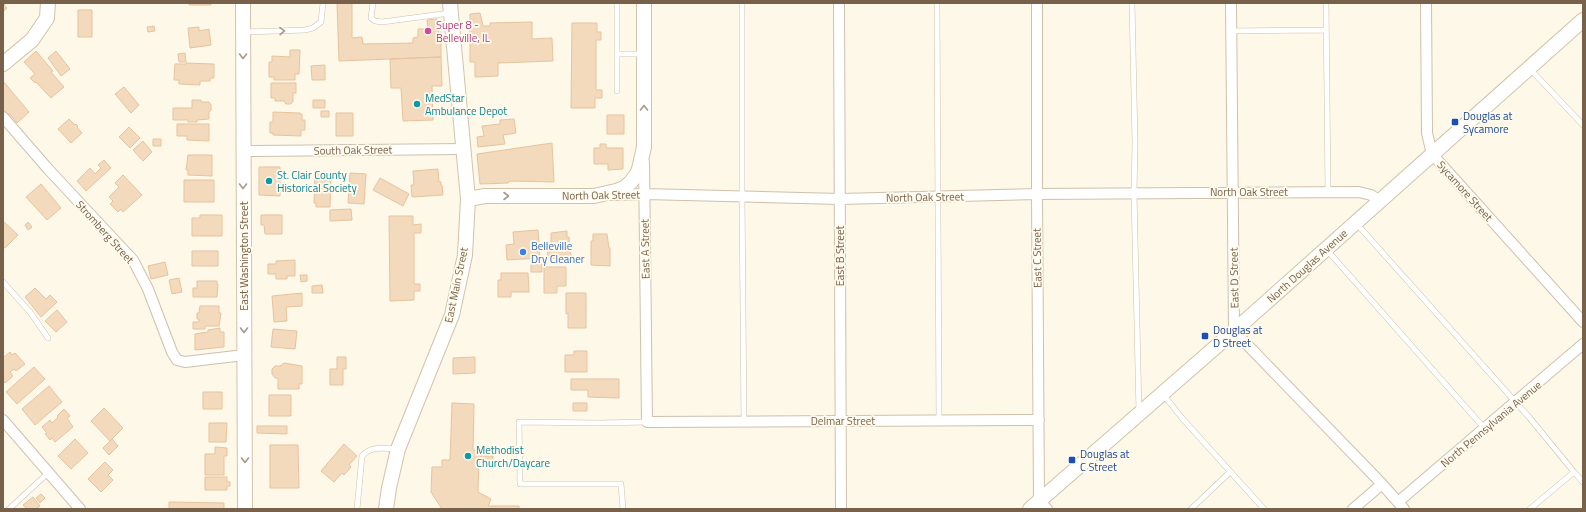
<svg xmlns="http://www.w3.org/2000/svg" width="1586" height="512" viewBox="0 0 1586 512" font-family="'Titillium Web',sans-serif">
  <rect width="100%" height="100%" fill="#fdf8e7"/>
  <path fill="#f3dabd" stroke="#e7c39d" d="M3 3H6L4 5 7 8 3 12Z
    M189 3H211V5H189Z
    M337 3H352V38L362 37 363 44 413 43V38L418 37V29H428L427 20 437 19 439 33 441 32V57L339 61Z
    M78 10H92V37H78Z
    M480 13 483 26H490V23L532 22V39L552 38 553 61 498 63V76L475 77V62H470V14Z
    M572 23H597V32H601V40H596V90H602V98H595V108H571Z
    M154 26 155 31 148 32 147 27Z
    M199 27V31L209 29 211 45 190 48 188 28Z
    M290 50H300L299 74H295V80H274V77H269V62H272V56L290 57Z
    M36 51 53 71 51 72 64 87 51 98 36 82 35 83 30 78 35 74 24 62Z
    M56 51 70 69 61 76 48 58Z
    M185 53 186 62H179L178 54Z
    M441 57 442 86H432L433 120 403 121 401 88H391L390 59Z
    M186 63 214 64V78H210V81H200V85L179 84V80H174L175 64H186Z
    M325 65V80H312L311 66Z
    M3 81 29 112 17 123 10 114 7 116 3 112Z
    M271 83H296V93H293V101L291 104H286L284 101H275V98H271Z
    M124 87 139 105 131 113 115 94Z
    M192 100H201V102H209L211 105V110L209 112V119L197 120V122H188V120H173V108H192Z
    M313 100H325V108H313Z
    M321 111H329V117H321Z
    M273 112 300 113V114H302V120H305V130H301V136L273 135V133H270V122H273Z
    M336 113H353V136H336Z
    M607 115H624V134H607Z
    M69 119 75 125 76 124 78 126 77 127 82 133 71 143 58 129Z
    M514 119 516 133 503 135 505 144 478 147 477 137 484 136 482 126 500 124V120Z
    M177 124H209V141L187 140V136H177Z
    M129 127 140 138 130 148 119 137Z
    M153 139H161V146H153Z
    M143 141 152 152 143 161 133 150Z
    M552 143 554 182 510 181 508 183 480 184 477 154Z
    M600 144H606V148H623V169L608 170V164H594V148H600Z
    M188 155H212V176L188 175V170H186Z
    M104 160 111 168 86 191 77 181 90 168 95 174 101 168 98 165Z
    M259 167H280V196L259 195Z
    M438 169 439 182H441V185H442L443 195 412 197 411 185H414L413 171Z
    M315 173H331L330 207H316V203H314Z
    M350 173 366 174 364 204 348 203Z
    M123 175 142 195 123 212 121 209 118 212 110 204 113 201 109 197 119 187 115 183Z
    M380 178 409 194 403 206 373 190Z
    M184 180H214V202H184Z
    M41 184 61 208 47 220 26 197Z
    M351 209 352 220 330 221V210Z
    M200 215H222V236H192V218H200Z
    M261 215H282V234H265L264 225H261Z
    M389 216H413V225L421 224V233H414V284H420V291H414V300L390 301Z
    M3 221 18 235 5 248 3 247Z
    M28 222 32 227 28 230 25 225Z
    M538 230 540 258 507 260 506 245 514 244 513 232Z
    M567 231V237H569L571 257 548 259 547 247H551V233Z
    M593 234H607L609 248H610V266L591 265V241H593Z
    M192 251H218V266H192Z
    M295 260V276H287V279H276V274H268V264H276V261Z
    M165 262 168 275 151 279 148 266Z
    M531 264H542V272H531Z
    M544 267H566V286H557V293H544Z
    M501 273H528L529 292H511V297H498V280H501Z
    M300 275H307V281L301 282Z
    M179 278 182 292 172 294 169 280Z
    M197 281H217V284H218L217 297H193V288H197Z
    M322 285 323 293H312V286Z
    M35 288 46 299 50 295 57 302 41 317 25 297Z
    M302 293V306L286 307 287 321 274 322 272 296Z
    M566 293H586V328H568V313L566 314Z
    M200 306H219V313H221L219 326H205V329H193V322H199V319H197V313H199Z
    M57 310 67 322 56 332 45 321Z
    M220 328V332H224V347L195 350V334L208 332V330Z
    M273 329 297 331 295 349 271 347Z
    M574 351H587V372H565V355H574Z
    M10 352 12 355 15 353 25 364 16 371 14 369 10 372 13 376 5 383 3 380V358Z
    M337 357H346V369H343V385H330V369H337Z
    M475 357V373L453 374V358Z
    M284 363 302 366V384H299V389H278V378H275L272 374V369L275 366H280Z
    M34 367 45 379 17 404 6 392Z
    M571 379H619V398L588 397V390H571Z
    M49 386 62 402 35 425 22 409Z
    M203 392H222V409H203Z
    M269 395H291V416H269Z
    M452 403 474 404 473 450 480 451V456H493V461H479L478 492 491 499 488 506H519V509H442L431 492 432 467H442V460H450Z
    M573 403H587V411H573Z
    M104 408 123 428 110 441 91 421Z
    M64 409 70 416 67 418 73 427 55 442 52 438 50 440 45 434 47 433 42 427 50 420 52 423 58 417 57 416Z
    M209 423H227L226 442H209Z
    M257 426H287V434L257 433Z
    M75 439 88 453 71 469 58 456Z
    M112 439 118 446 109 455 103 448Z
    M344 444 357 456 349 465 351 467 344 475 342 473 334 482 321 471Z
    M270 445H298L299 488H270Z
    M215 447 227 448V456H224V475H205V454H215Z
    M105 462 113 470 108 475 113 480 101 492 88 479Z
    M205 477H227V482H230V486H227V490H205Z
    M41 494 45 498 40 503 36 498Z
    M33 497 40 506 36 509H27L23 505Z
    M169 502 224 503V509H169Z"/>
  <g fill="none" stroke-linecap="round" stroke-linejoin="round">
    <defs>
      <path id="lane" d="M373 3 371 18 375 21 382 22 450 13
        M617 3V54
        M742 3V197L744 422
        M937 3 939 420
        M1132 3 1135 142 1134 193 1139 412
        M1326 3 1328 192
        M1231 31 1326 30
        M244 32 305 30 313 28 321 22 323 3
        M1530 69 1583 125
        M617 91V54H643
        M1356 223 1529 417 1574 472 1530 509
        M1327 250 1485 429
        M3 282 30 312 48 338
        M1163 394 1182 418 1264 509
        M1574 472 1583 482
        M9 509 48 473
        M357 509 362 456C371 446 384 448 397 449
        M623 509 621 484H520L519 422 599 423 647 422
        M1191 509 1230 472"/>
      <path id="street" d="M839 3 841 509
        M1037 3V194L1039 501 1047 509
        M1231 3 1234 331 1382 484 1404 509
        M1426 3 1427 133 1432 154 1583 322
        M3 117 49 170 133 260 148 289 172 352 177 360 185 362 244 355
        M243 151 464 149
        M644 162 647 422 1039 420
        M612 195 645 194 840 199 1037 194 1359 192 1371 195 1380 201
        M3 420 80 509
        M1398 502 1583 344
        M1353 509 1382 484"/>
      <path id="secondary" d="M243 3 245 509
        M3 64 32 40 47 18 48 3
        M468 199 485 196H594L616 191 624 188 631 182 637 174 639 169 644 147V3
        M386 509 389 488 398 449 452 315 465 255 468 199 450 3
        M1030 509 1234 331 1583 20"/>
    </defs>
    <use href="#lane" stroke="#cfc0ac" stroke-width="6"/>
    <use href="#street" stroke="#cfc0ac" stroke-width="12"/>
    <use href="#secondary" stroke="#d3c2a9" stroke-width="16"/>
    <use href="#lane" stroke="#fff" stroke-width="5"/>
    <use href="#street" stroke="#fff" stroke-width="10"/>
    <use href="#secondary" stroke="#fff" stroke-width="14"/>
  </g>
  <defs><path id="oneway-chevron" d="M-2-3.5L2.5 0L-2 3.5" fill="none" stroke-width="1.6" stroke-linecap="round" stroke-linejoin="round"/></defs>
  <g stroke="#a79889">
    <use href="#oneway-chevron" transform="translate(282 31) rotate(-2)"/>
    <use href="#oneway-chevron" transform="translate(243 56) rotate(90)"/>
    <use href="#oneway-chevron" transform="translate(644 108) rotate(-90)"/>
    <use href="#oneway-chevron" transform="translate(243 186) rotate(90)"/>
    <use href="#oneway-chevron" transform="translate(506 196)"/>
    <use href="#oneway-chevron" transform="translate(244 330) rotate(90)"/>
    <use href="#oneway-chevron" transform="translate(245 460) rotate(90)"/>
  </g>
  <circle fill="#d1479c" stroke="#fffbee" stroke-width="1.5" cx="428" cy="31" r="4"/>
  <g fill="#0f9aa8" stroke="#fffbee" stroke-width="1.5">
    <circle cx="417" cy="104" r="4"/>
    <circle cx="269" cy="181" r="4"/>
    <circle cx="468" cy="456" r="4"/>
  </g>
  <g fill="#1a4fb4" stroke="#fffbee" stroke-width="1.5">
    <rect x="1451" y="118" width="8" height="8" rx="2"/>
    <rect x="1201" y="332" width="8" height="8" rx="2"/>
    <rect x="1068" y="456" width="8" height="8" rx="2"/>
  </g>
  <circle fill="#3f7fe0" stroke="#fffbee" stroke-width="1.5" cx="523" cy="252" r="4"/>
  <g text-anchor="middle" dominant-baseline="central" stroke-width="3.5" stroke-linejoin="round" paint-order="stroke">
    <g font-size="11" fill="#b23c85" stroke="#fffbee" text-anchor="start">
      <text x="436" y="25">Super 8 -<tspan x="436" dy="13">Belleville, IL</tspan></text>
    </g>
    <g font-size="11" fill="#0d838f" stroke="#fffbee" text-anchor="start">
      <text x="425" y="98">MedStar<tspan x="425" dy="13">Ambulance Depot</tspan></text>
      <text x="277" y="175">St. Clair County<tspan x="277" dy="13">Historical Society</tspan></text>
      <text x="476" y="450">Methodist<tspan x="476" dy="13">Church/Daycare</tspan></text>
    </g>
    <g font-size="11" fill="#164399" stroke="#fffbee" text-anchor="start">
      <text x="1463" y="116">Douglas at<tspan x="1463" dy="13">Sycamore</tspan></text>
      <text x="1213" y="330">Douglas at<tspan x="1213" dy="13">D Street</tspan></text>
      <text x="1080" y="454">Douglas at<tspan x="1080" dy="13">C Street</tspan></text>
    </g>
    <g font-size="11" fill="#78614a" stroke="#fffbee">
      <text transform="translate(353 150) rotate(-1)">South Oak Street</text>
      <text transform="translate(1465 191) rotate(48)">Sycamore Street</text>
      <text x="1249" y="192">North Oak Street</text>
      <text transform="translate(601 195) rotate(-1)">North Oak Street</text>
      <text transform="translate(925 197) rotate(-1)">North Oak Street</text>
      <text transform="translate(105 232) rotate(48)">Stromberg Street</text>
      <text transform="translate(645 249) rotate(-91)">East A Street</text>
      <text transform="translate(244 256) rotate(-90)">East Washington Street</text>
      <text transform="translate(840 256) rotate(-90)">East B Street</text>
      <text transform="translate(1037 258) rotate(-91)">East C Street</text>
      <text transform="translate(1307 266) rotate(-42)">North Douglas Avenue</text>
      <text transform="translate(1234 278) rotate(-91)">East D Street</text>
      <text transform="translate(456 285) rotate(-78)">East Main Street</text>
      <text x="843" y="421">Delmar Street</text>
      <text transform="translate(1491 424) rotate(-40)">North Pennsylvania Avenue</text>
    </g>
    <g font-size="11" fill="#366cbe" stroke="#fffbee" text-anchor="start">
      <text x="531" y="246">Belleville<tspan x="531" dy="13">Dry Cleaner</tspan></text>
    </g>
  </g>
  <rect width="1586" height="512" fill="none" stroke="#78614a" stroke-width="8"/>
</svg>
